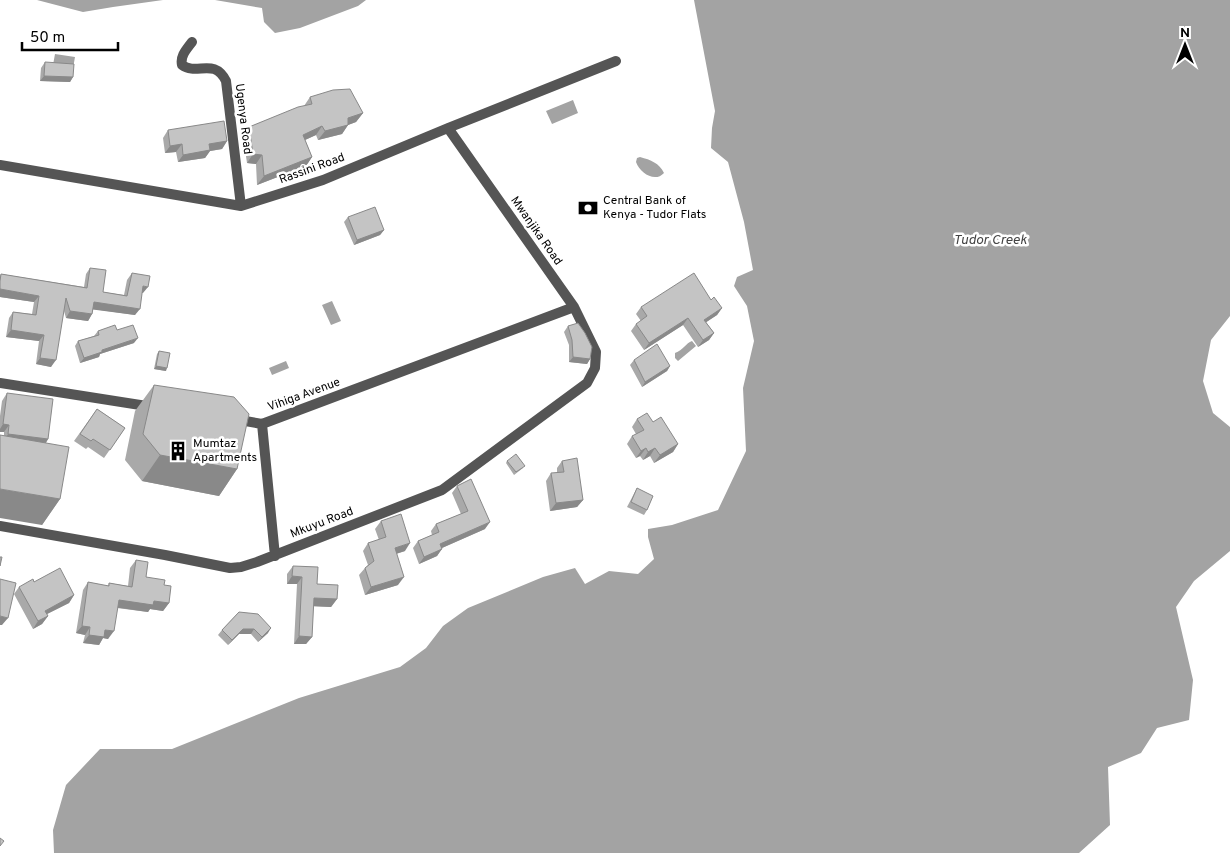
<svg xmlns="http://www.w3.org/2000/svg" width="1230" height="853" viewBox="0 0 1230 853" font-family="Overpass,sans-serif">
  <rect width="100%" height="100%" fill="#fff"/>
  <path fill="#a3a3a3" d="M37 0H163L113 7 83 12Z
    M215 0H366L358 6 300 28 275 33 264 22 262 8Z
    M694 0H1230V316L1211 340 1203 381 1213 413 1230 427V551L1194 581 1176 607 1193 680 1189 720 1157 728 1141 753 1108 767 1110 825 1079 853H54L53 830 66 785 100 749H172L299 698 400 667 426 648 443 626 468 608 543 577 575 568 585 584 609 571 638 574 654 559 648 537V529L672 525 718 510 746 451 743 388 754 341 747 306 734 286 737 277 753 270 744 222 728 162 711 148 712 128 715 111Z
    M55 54 75 57 73 68 53 65Z
    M573 100 578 113 552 124 546 111Z
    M640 157C651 160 659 163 664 173 655 183 640 173 636 162L637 158Z
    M332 301 341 321 331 325 322 305Z
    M692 341 696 346 678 361 675 358V353C683 350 686 343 692 341Z
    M286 361 289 368 272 375 269 368Z"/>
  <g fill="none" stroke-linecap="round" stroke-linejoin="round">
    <path stroke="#555" stroke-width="10" d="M192 42C186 50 180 56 182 65 197 76 214 57 226 81L241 206
      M0 165 241 206 323 180 448 128 616 61
      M0 383 153 407
      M234 419 262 424 574 307
      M262 424 275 556
      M0 526 165 555 230 568 241 567 257 562 442 490 587 383 595 368 596 352 574 307 448 128"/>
  </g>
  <path fill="#a9a9a9" d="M45 62 73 77 70 82 40 81 41 68Z
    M310 97 363 113 356 122 348 125 342 134 318 140 316 135 305 140 312 157 306 166 257 185 256 164 247 163 243 136 249 127 304 106Z
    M168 130 227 141 222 149 210 151 205 158 178 162 176 152 165 153 163 138Z
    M348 217 384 230 380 235 354 245 344 222Z
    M90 268 103 292 124 295 127 280 132 273 143 293H142L135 315 93 309 92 314 88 321 66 318 64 311 51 367 36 364 39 341 6 337 9 318 13 312 32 314 34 302 0 297V276L1 274 84 287 86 274Z
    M711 300 722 308 717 315 706 322 714 333 709 340 698 347 683 325 644 350 631 331 636 324 641 321 636 314 641 307Z
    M568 326 590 359 587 364 569 362V345L564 332Z
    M117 330 134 343 100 354 99 357 80 363 75 346 78 341 94 336 98 331Z
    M159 351 166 371 154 369 157 354Z
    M634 360 670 366 667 371 642 387 630 365Z
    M154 385 237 469 219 496 142 481 125 460 135 411Z
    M7 393 48 439 46 443 60 499 42 525 4 435V432H0V416L2 401Z
    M97 409 125 428 104 458 88 447 86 449 74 441Z
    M637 419 653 422 678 444 673 452 654 463 650 456 643 460 640 456 636 458 627 444 632 436 636 434 632 427Z
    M507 461 523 468 514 475 506 463Z
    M562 461 583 500 577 507 550 511 546 481 551 473H557V468Z
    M457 486 485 529 442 548 437 556 419 564 413 548 418 541 432 535 431 531 436 524 461 514 452 493Z
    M637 488 647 510 644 515 627 507Z
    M381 521 405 551 396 554 398 585 365 595 359 575 365 568 368 565 363 551 368 543 379 540 375 529Z
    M136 560 146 577 164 585 169 603 163 611 150 609 148 612 117 608 108 639 103 638 99 645 83 643 85 635 76 633 83 590 88 582 108 586 109 583 128 586 130 568Z
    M293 566 337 599 331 607 313 606 312 637 306 644H294L297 584H287V574Z
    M19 587 74 595 69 603 47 614 48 616 42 624 33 629 14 594Z
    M239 612 268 633 258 642 251 634H239L228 645 218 635 222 630Z"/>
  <path fill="#898989" d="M44 76 73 77 70 82 40 81Z
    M363 113 356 122 348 125 342 134 318 140 325 131 348 118Z
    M322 126 316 135 296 144 303 135Z
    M227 141 222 149 210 151 205 158 178 162 183 155 209 144Z
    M182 144 176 152 165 153 170 146Z
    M253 154 262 155 256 164 247 163Z
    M312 157 306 166 257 185 264 176Z
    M384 230 380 235 354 245 357 240Z
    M143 286 148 287 143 293H139Z
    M0 289 39 296 34 302 0 297Z
    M94 302 140 309 135 315 89 309Z
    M722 308 717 315 699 327 704 320Z
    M70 311 92 314 88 321 66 318Z
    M688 318 683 325 644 350 649 343Z
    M11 330 44 335 39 341 6 337Z
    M714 333 709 340 698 347 703 340Z
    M138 338 134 343 100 354 99 357 80 363 84 358 102 350Z
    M573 357 590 359 587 364 569 362Z
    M40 358 56 360 51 367 36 364Z
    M156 366 167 368 166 371 154 369Z
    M670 366 667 371 642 387 645 382Z
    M3 424 9 425 4 432H0V429Z
    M8 434 48 439 43 447 3 442Z
    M678 444 673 452 654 463 660 455Z
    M646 448 640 456 636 458 641 451Z
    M655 448 650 456 643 460 648 452Z
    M160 455 237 469 219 496 142 481Z
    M0 489 60 499 42 525 0 518Z
    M583 500 577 507 550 511 556 503Z
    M490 522 485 529 435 551 440 544Z
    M410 543 405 551 389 556 395 548Z
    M442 549 437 556 419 564 424 557Z
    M292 576 302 577 297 584H287Z
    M404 577 398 585 365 595 371 587Z
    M74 595 69 603 39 618 45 611Z
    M314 598 337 599 331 607 308 606Z
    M119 600 154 601 169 603 163 611 150 609 148 612 113 607Z
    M0 616 8 618 2 625H0Z
    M48 616 42 624 33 629 38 621Z
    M82 626 90 627 85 635 76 633Z
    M271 628 268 633 258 642 262 637Z
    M243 629H254L251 634H239L228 645 232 640Z
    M105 630 114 631 108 639 103 638 99 645 83 643 89 635Z
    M299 636 312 637 306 644H294Z"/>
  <path fill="#c4c4c4" stroke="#898989" d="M45 62 74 64 73 77 44 76Z
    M350 89 363 113 348 118V125L325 131 322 126 303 135 312 157 264 176 262 155 253 154 249 127 298 107 312 104 310 97 333 90Z
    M224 121 227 141 209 144 210 150 183 155 182 144 170 146 168 130Z
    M375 207 384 230 357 240 348 217Z
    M90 268 106 270 103 292 127 296 132 273 150 276 148 287 143 286 140 309 94 302 92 314 70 311 66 298 56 360 40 358 44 335 11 330 13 312 36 315 39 296 0 289V281L1 274 87 288Z
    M694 273 711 300 714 297 722 308 704 320 714 333 703 340 688 318 649 343 636 324 647 316 641 307Z
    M578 323 585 333 592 347 590 359 573 357 572 340 568 326Z
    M115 325 117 330 133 325 138 338 102 350V352L84 358 78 341 99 335 98 331Z
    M657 344 670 366 645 382 634 360Z
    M159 351 170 353 167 368 156 366Z
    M154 385 234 397 249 414 237 469 160 455 143 434Z
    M7 393 53 399 48 439 8 434 9 425 3 424Z
    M97 409 125 428 110 450 93 439 91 441 80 434Z
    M647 413 653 422 661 417 678 444 660 455 655 448 648 452 646 448 641 451 632 436 644 430 637 419Z
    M0 435 69 447 60 499 0 489Z
    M516 454 525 466 516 472 507 461Z
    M577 458 583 500 556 503 551 473 564 472 562 461Z
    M471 479 490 522 440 544 442 549 424 557 418 541 439 532 436 524 468 511 457 486Z
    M637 488 653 496 647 510 631 502Z
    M401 514 410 543 395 548 404 577 371 587 365 568 374 561 368 543 386 537 381 521Z
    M0 557H2L0 566Z
    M136 560 148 562 146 577 165 580 164 585 171 586 169 603 154 601 153 605 119 600 114 631 105 630 104 637 89 635 90 627 82 626 88 582 109 586V583L132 587Z
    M293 566 318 567 317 584 338 585 337 599 314 598 312 637 299 636 302 577 292 576Z
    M60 568 74 595 45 611 48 616 38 621 19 587 33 579 34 582Z
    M0 579 16 583 8 618 0 616Z
    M239 612 258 614 271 628 262 637 254 629H243L232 640 222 630Z
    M0 838 4 841 0 846Z"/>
  <defs>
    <symbol id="bank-bare" viewBox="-9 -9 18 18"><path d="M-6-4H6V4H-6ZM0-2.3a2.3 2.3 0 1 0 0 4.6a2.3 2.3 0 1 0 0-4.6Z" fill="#000" stroke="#fff" stroke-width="2.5" paint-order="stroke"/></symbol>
    <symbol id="building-bare" viewBox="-9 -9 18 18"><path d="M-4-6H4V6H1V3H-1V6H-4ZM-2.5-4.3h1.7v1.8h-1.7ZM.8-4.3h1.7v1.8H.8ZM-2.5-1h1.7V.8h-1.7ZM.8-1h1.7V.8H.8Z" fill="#000" stroke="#fff" stroke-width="2.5" paint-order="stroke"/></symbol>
  </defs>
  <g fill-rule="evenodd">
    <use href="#bank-bare" x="574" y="194" width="28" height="28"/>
    <use href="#building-bare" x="164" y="437" width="28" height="28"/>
  </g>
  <g text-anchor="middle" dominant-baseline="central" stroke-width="5" stroke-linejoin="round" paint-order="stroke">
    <g font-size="12" fill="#000" stroke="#fff">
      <text transform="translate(243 119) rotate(83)">Ugenya Road</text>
      <text transform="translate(312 169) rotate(-20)">Rassini Road</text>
      <text transform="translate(536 231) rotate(55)">Mwanjika Road</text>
      <text transform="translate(304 395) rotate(-20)">Vihiga Avenue</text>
      <text transform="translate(322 523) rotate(-21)">Mkuyu Road</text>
    </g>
    <g font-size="12" fill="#000" stroke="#fff" text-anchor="start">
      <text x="603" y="201">Central Bank of<tspan x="603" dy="14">Kenya - Tudor Flats</tspan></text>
      <text x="193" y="444">Mumtaz<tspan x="193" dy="14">Apartments</tspan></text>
    </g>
    <g font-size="14" font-style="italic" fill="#444" stroke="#fff">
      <text x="990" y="240">Tudor Creek</text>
    </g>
  </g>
  <g transform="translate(1185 45)" stroke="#ffffff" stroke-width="4" paint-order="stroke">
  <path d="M0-4L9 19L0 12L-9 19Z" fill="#000000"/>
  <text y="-8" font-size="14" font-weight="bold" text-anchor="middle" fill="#000000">N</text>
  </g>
  <path d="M22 42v8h96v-8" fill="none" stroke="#000000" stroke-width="2.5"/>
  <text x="30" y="42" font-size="15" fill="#000000" stroke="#ffffff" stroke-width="4" paint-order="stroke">50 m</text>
</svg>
